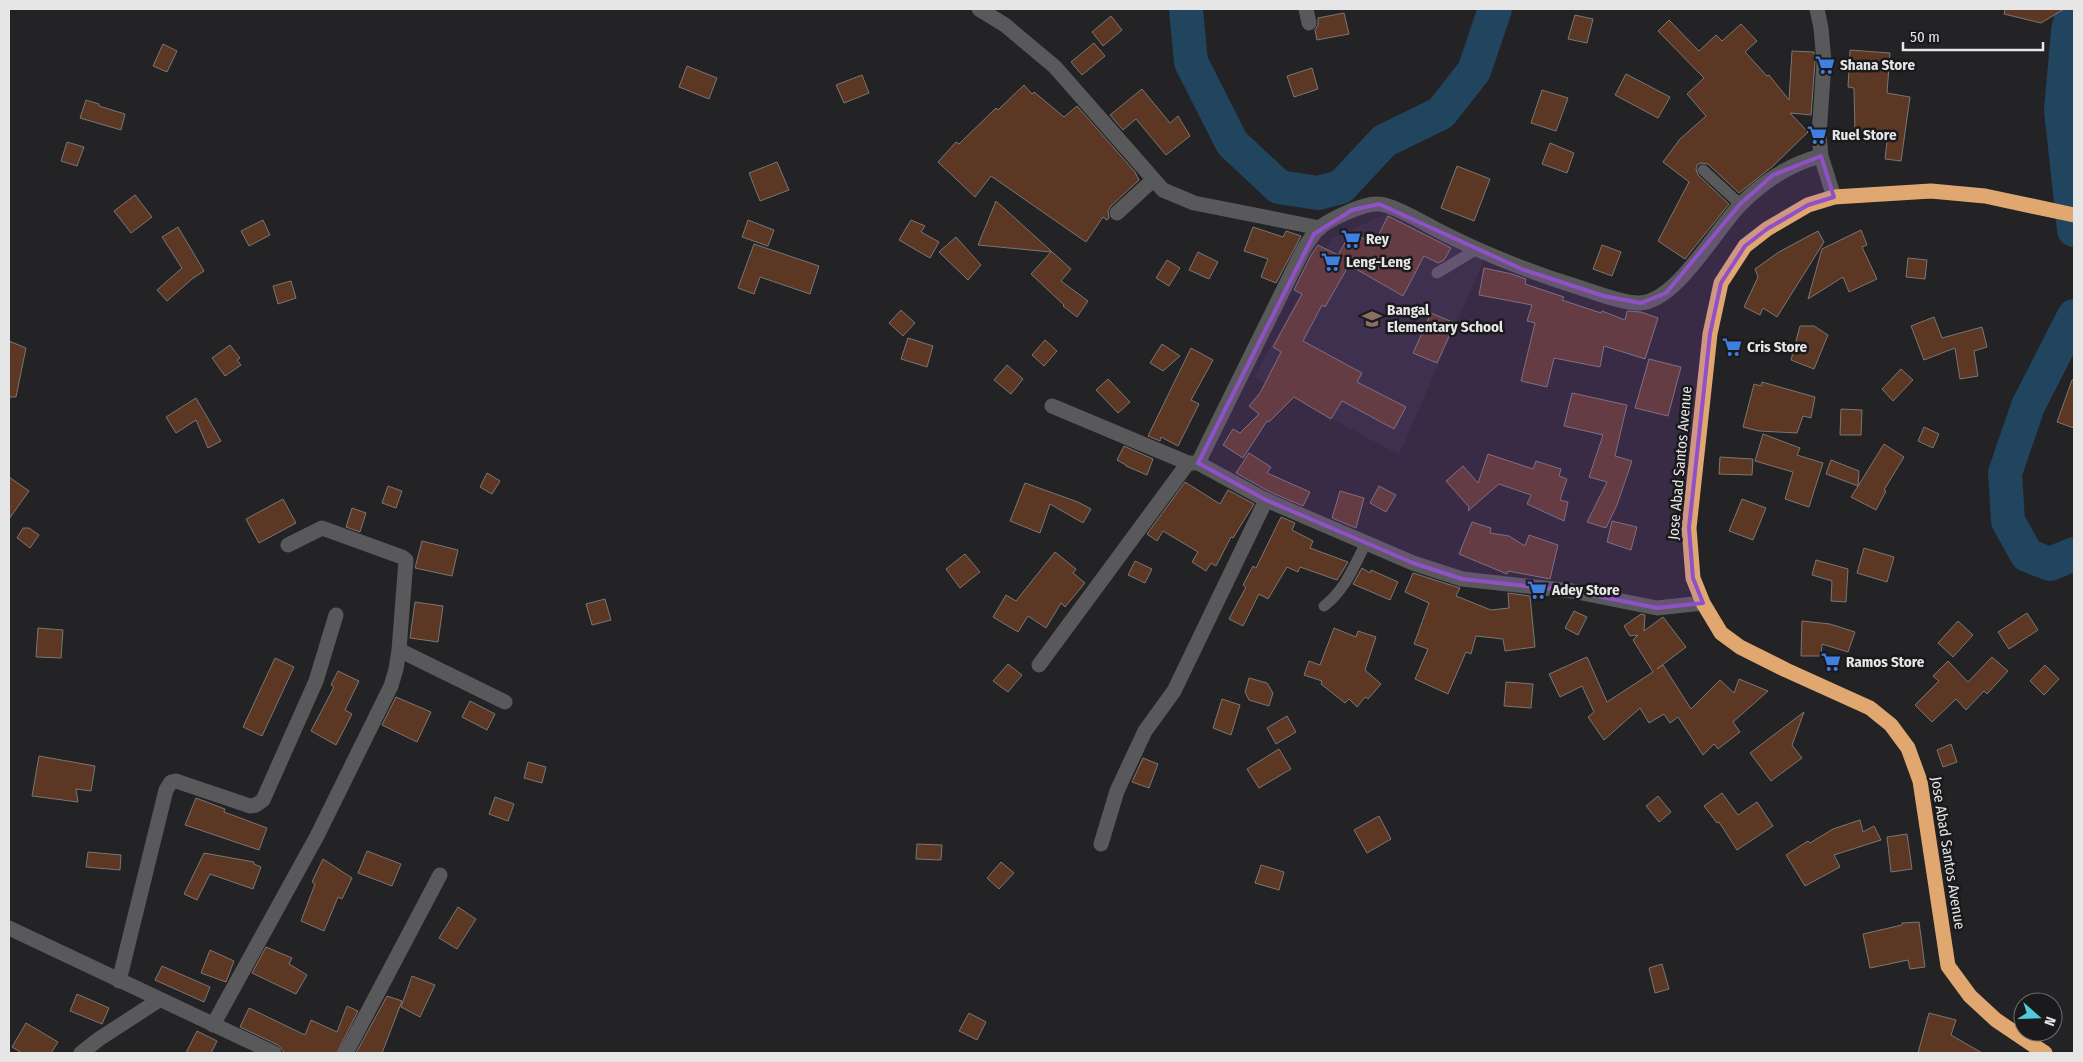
<svg xmlns="http://www.w3.org/2000/svg" width="2083" height="1062" viewBox="0 0 2083 1062" font-family="'Fira Sans Condensed',sans-serif">
  <rect width="100%" height="100%" fill="#232225"/>
  <path fill="#2b2931" d="M1388 213 1484 260 1399 455 1254 377 1331 239Z"/>
  <g fill="none" stroke-linecap="round" stroke-linejoin="round">
    <path stroke="#22455f" stroke-width="34" d="M1186 9 1191 62 1232 143 1279 187 1318 193 1341 187 1384 141 1441 113 1474 71 1495 9
      M2073 9 2068 31 2061 110 2074 230
      M2074 316 2028 406 2005 473 2008 521 2027 555 2050 564 2074 554"/>
  </g>
  <path fill="#5c3824" stroke="#797674" d="M2005 9H2064L2041 23 2004 14Z
    M1344 13 1349 34 1317 40 1315 30 1318 25V18Z
    M1575 15 1593 19 1587 43 1568 39Z
    M1111 16 1122 30 1103 46 1092 32Z
    M1669 20 1699 51 1716 35 1722 41 1741 24 1757 41 1745 52 1767 76 1769 75 1789 100 1792 51 1814 52 1815 62 1811 115 1790 113 1808 132 1773 166 1739 193 1708 164 1701 163 1697 165 1696 169 1698 175 1729 204 1685 259 1658 241 1689 182 1663 162 1680 139 1706 116 1687 94 1704 78 1658 31Z
    M1094 43 1105 56 1082 75 1071 62Z
    M163 44 177 51 167 72 153 66Z
    M1850 50 1890 53 1887 93 1910 97 1901 161 1885 159 1888 132 1855 133 1854 88 1848 87Z
    M687 66 717 78 709 99 679 87Z
    M1312 68 1318 89 1294 97 1287 76Z
    M1626 74 1670 97 1658 118 1615 95Z
    M862 75 869 93 844 103 836 85Z
    M1024 85 1032 94 1034 92 1064 117 1077 106 1135 172 1139 180 1111 206 1108 211 1109 218 1107 220 1103 217 1086 242 991 176 975 197 938 162 956 142 959 144 996 108 998 110Z
    M1142 89 1170 123 1178 116 1190 136 1166 155 1136 119 1123 130 1110 115Z
    M1542 90 1568 98 1556 131 1531 123Z
    M86 100 99 104V106L125 114 121 130 80 118Z
    M67 142 84 147 77 166 61 161Z
    M1550 143 1574 153 1567 173 1542 164Z
    M777 162 789 190 760 201 749 173Z
    M1457 166 1490 179 1474 221 1441 208Z
    M135 195 152 217 131 233 114 211Z
    M996 201 1071 269 1061 281 1088 301 1077 317 1063 306 1064 305 1031 274 1051 252 978 245Z
    M1388 216 1451 248 1444 260 1438 263 1424 256 1403 296 1349 265 1325 307 1322 305 1303 341 1362 373 1357 382 1406 407 1394 429 1342 401 1331 419 1294 397 1269 422 1267 421 1243 458 1223 445 1233 429 1240 433 1259 414 1249 406 1260 393 1281 352 1273 347 1302 294 1294 290 1311 255 1318 245 1338 255 1351 232 1368 241 1371 235 1377 238Z
    M263 220 270 235 249 246 241 231Z
    M748 220 774 230 768 246 742 237Z
    M911 220 925 226 921 232 939 242 930 258 899 240Z
    M178 227 204 271 192 279 167 301 157 290 182 268 162 237Z
    M1253 227 1283 237 1286 231 1301 236 1276 283 1261 277 1268 259 1244 251Z
    M1861 230 1867 245 1862 247 1877 279 1849 292 1843 277 1808 299 1822 249Z
    M1818 231 1824 242 1777 317 1763 308 1760 315 1744 307 1758 277 1755 269 1779 252Z
    M956 237 981 265 968 280 939 252Z
    M754 244 819 266 810 294 760 277 754 294 738 288Z
    M1602 245 1621 252 1612 276 1593 269Z
    M1198 252 1218 262 1209 279 1189 270Z
    M1908 258 1927 260 1925 279 1906 277Z
    M1167 260 1180 268 1169 286 1156 278Z
    M1484 268 1512 274 1526 279 1525 284 1564 297 1562 300 1601 313 1602 311 1625 320 1627 311 1641 312 1658 318 1645 359 1604 346 1600 367 1554 358 1547 387 1521 381 1535 323 1527 321 1532 305 1479 295Z
    M291 281 296 298 278 304 273 286Z
    M901 310 915 323 903 336 889 323Z
    M1431 313 1455 323 1437 363 1413 353Z
    M1934 317 1942 338 1982 327 1987 347 1974 351 1978 376 1960 379 1955 348 1924 360 1911 326Z
    M1800 326H1814L1828 335 1814 369 1791 360Z
    M908 338 933 346 927 367 901 359Z
    M1045 340 1057 351 1044 366 1032 355Z
    M9 341 26 348 16 397H9Z
    M1162 344 1180 356 1163 371 1150 363Z
    M230 345 240 358 237 360 241 365 225 376 212 358Z
    M1191 348 1213 360 1191 400 1199 404 1178 446 1161 437 1160 441 1148 436Z
    M1649 359 1681 367 1668 416 1635 408Z
    M1007 365 1023 379 1011 394 994 380Z
    M1901 369 1913 380 1893 401 1882 389Z
    M1108 379 1130 402 1118 413 1096 390Z
    M2072 380H2074V428L2057 422Z
    M1762 382 1815 397 1811 418 1803 416 1797 433 1759 431 1743 427 1754 384 1761 386Z
    M1572 393 1627 405 1615 456 1632 461 1617 505 1606 528 1587 522 1607 482 1589 477 1603 435 1564 426Z
    M196 398 221 441 208 448 196 420 176 433 166 417Z
    M1841 409 1862 410 1861 435H1840Z
    M1924 427 1939 434 1933 448 1918 441Z
    M1763 434 1800 448 1797 455 1823 463 1809 507 1785 499 1793 472 1755 461Z
    M1884 444 1904 457 1884 490 1886 491 1876 510 1851 497 1858 486 1826 474 1831 460 1859 471 1858 486Z
    M1124 446 1153 459 1147 475 1126 466V465L1117 460Z
    M1249 453 1271 467 1267 473 1310 492 1303 506 1270 492 1236 473Z
    M1488 454 1533 469 1536 461 1561 469 1559 476 1567 479 1560 500 1568 502 1564 521 1527 504 1531 495 1499 484 1468 511 1469 507 1446 481 1463 466 1478 483Z
    M1720 457 1753 459 1752 475 1719 474Z
    M487 473 500 481 492 494 480 487Z
    M9 477 29 491 9 519Z
    M1185 482 1220 504 1228 490 1254 504 1233 538 1231 537 1216 566 1211 563 1206 571 1192 562 1198 552 1163 531 1157 541 1147 534Z
    M1025 483 1078 502 1091 509 1083 523 1050 504 1040 533 1010 521Z
    M388 486 402 491 396 508 382 503Z
    M1379 486 1396 495 1386 512 1370 503Z
    M1340 491 1364 498 1356 528 1332 518Z
    M283 499 296 523 259 543 246 519Z
    M1742 499 1766 508 1753 540 1729 531Z
    M352 508 366 513 360 532 346 527Z
    M1281 517 1295 523 1292 530 1313 541 1310 548 1348 562 1337 580 1300 567 1298 572 1287 567 1268 599 1259 594 1243 626 1229 619 1246 587 1243 585 1253 566 1256 568Z
    M1612 521 1637 527 1631 550 1607 542Z
    M1472 522 1491 528 1490 533 1509 536 1525 546 1529 535 1558 545 1550 579 1508 571 1507 574 1459 554Z
    M23 528H29L39 535 30 548 17 538Z
    M422 541 458 550 452 576 415 568Z
    M1864 548 1894 557 1887 582 1857 573Z
    M1055 552 1076 569 1073 573 1085 583 1065 607 1061 603 1046 628 1028 616 1018 632 993 617 1006 595 1016 601Z
    M965 554 980 572 960 588 946 569Z
    M1816 560 1848 569 1846 602 1831 601 1832 581 1812 575Z
    M1135 561 1152 569 1145 583 1128 575Z
    M1362 568 1370 573 1371 570 1398 582 1390 600 1353 584Z
    M1413 573 1460 588 1456 596 1491 610 1509 608 1508 593 1530 596 1535 647 1505 651 1503 639 1476 636 1471 654 1466 652 1448 694 1415 679 1428 649 1414 644 1429 603 1405 592Z
    M605 599 611 620 592 625 586 604Z
    M415 602 443 606 438 642 410 638Z
    M1574 611 1587 617 1578 635 1565 628Z
    M2027 613 2038 630 2009 649 1998 632Z
    M1641 614 1645 615 1644 631 1663 617 1686 647 1657 669 1663 665 1691 709 1720 680 1734 693 1739 679 1768 691 1733 722 1740 732 1718 749 1714 744 1703 755 1678 717 1670 723 1664 714 1649 723 1640 708 1604 740 1588 717 1594 712 1582 686 1560 697 1549 674 1587 657 1607 702 1653 672 1633 640 1638 635 1630 636 1624 626Z
    M1802 621 1830 624 1855 632 1848 652 1822 644 1821 656H1801Z
    M1958 621 1973 635 1953 657 1938 643Z
    M38 628 63 630 61 658 36 657Z
    M1334 628 1356 637 1358 631 1376 637 1365 670 1381 684 1368 699 1365 697 1357 707 1349 699 1345 703 1321 684 1322 681 1304 675 1309 661 1320 665Z
    M1992 657 2008 671 1987 694 1984 691 1966 710 1956 699 1932 722 1915 705 1939 681 1933 676 1948 661 1968 682Z
    M275 658 294 667 262 736 243 727Z
    M1008 664 1022 675 1008 692 993 681Z
    M2045 665 2059 679 2044 695 2030 681Z
    M338 671 359 681 345 710 352 714 336 745 311 731 334 687 331 685Z
    M1249 678 1267 683 1273 693 1269 706 1249 700 1245 692Z
    M1506 682 1533 684 1531 708 1504 706Z
    M396 697 431 712 417 742 382 725Z
    M1222 699 1240 705 1231 735 1213 728Z
    M470 701 495 714 487 730 462 717Z
    M1804 712 1792 745 1802 758 1771 781 1750 753Z
    M1287 716 1296 732 1276 744 1267 728Z
    M1951 744 1957 762 1943 767 1937 750Z
    M1279 749 1291 769 1259 788 1247 769Z
    M39 756 95 766 91 791 76 789 78 802 32 796Z
    M1143 758 1158 764 1149 788 1132 782Z
    M528 762 546 767 542 783 524 778Z
    M1722 793 1738 815 1757 802 1773 826 1737 850 1719 822 1717 823 1704 806Z
    M1658 796 1671 812 1659 822 1646 806Z
    M495 797 514 804 508 821 489 814Z
    M196 798 225 809 224 812 267 828 259 850 185 825Z
    M1379 816 1391 839 1367 853 1354 830Z
    M1860 820 1863 832 1874 826 1881 840 1834 855 1840 867 1805 886 1786 855 1808 841 1810 843 1833 829Z
    M1907 834 1912 869 1891 872 1887 837Z
    M917 844 942 845 941 860 916 859Z
    M367 851 401 864 392 886 358 873Z
    M88 852 121 855 120 870 86 867Z
    M204 853 254 862V864L261 867 253 889 210 874 197 900 184 894Z
    M323 859 352 878 342 899 338 897 324 931 301 921 315 884 312 882Z
    M1001 862 1014 873 999 889 987 878Z
    M1261 865 1284 872 1279 890 1255 883Z
    M458 907 476 919 457 949 439 938Z
    M1919 922 1925 967 1910 969 1908 960 1870 968 1863 934 1902 925V923Z
    M266 947 292 958 289 964 307 975 296 994 252 973Z
    M210 950 234 961 226 982 201 973Z
    M1662 964 1669 989 1655 993 1649 968Z
    M162 966 210 987 204 1002 155 980Z
    M412 976 435 985 420 1017 401 1007Z
    M77 994 109 1008 102 1024 70 1011Z
    M387 996 402 1001 382 1053H356Z
    M347 1006 358 1011 337 1053H285L278 1045 240 1027 249 1008 305 1035 311 1020 337 1032Z
    M969 1013 986 1022 977 1040 959 1031Z
    M1929 1013 1956 1020 1951 1035 1982 1053H1918Z
    M26 1023 58 1042 51 1053H22L12 1047Z
    M197 1031 217 1041 211 1053H186Z"/>
  <g fill="none" stroke-linecap="round" stroke-linejoin="round">
    <path stroke="#59585b" stroke-width="11" d="M1703 170 1740 204
      M1437 273 1477 249
      M1324 606C1345 590 1354 566 1366 543"/>
    <path stroke="#59585b" stroke-width="15" d="M979 9 1005 25 1055 67 1163 190 1194 203 1320 228
      M1306 9 1309 23
      M1817 9 1821 28 1824 62 1819 135 1821 156 1834 197
      M1117 213 1153 180
      M1052 406 1188 463H1198L1266 500 1413 563 1462 579 1572 591 1657 608 1703 603
      M1198 463 1303 250C1308 242 1313 234 1319 228 1331 219 1363 203 1378 204 1393 204 1427 225 1441 232 1486 255 1533 273 1581 288 1596 293 1625 304 1640 303 1677 301 1716 229 1741 204 1764 181 1789 164 1821 156
      M399 650 505 702
      M1039 665 1188 463
      M1101 844 1117 791 1145 731 1174 691 1266 500
      M9 928 274 1053
      M119 981 166 790 171 782 176 781 250 806 256 805 263 800 316 681 336 615
      M213 1025 317 836 391 686 396 669 399 650 406 560 402 557 322 528 288 545
      M81 1053 99 1039 159 1000
      M346 1053 440 875"/>
    <path stroke="#e0a870" stroke-width="15" d="M2045 1053 1996 1020 1970 996 1948 966 1920 781 1908 748 1891 725 1870 708 1786 670 1740 647 1721 633 1703 603 1693 578 1689 528 1710 334 1721 283 1745 246 1767 229 1808 205 1834 197 1931 191 1985 196 2074 215"/>
  </g>
  <path fill="#9051c7" fill-opacity="0.2" stroke="#9051c7" stroke-width="4" stroke-linejoin="round" d="M1821 156 1834 197 1808 205 1767 229 1745 246 1721 283 1710 334 1689 528 1693 578 1703 603 1657 608 1572 591 1462 579 1413 563 1266 500 1198 463 1314 234 1352 210 1379 204 1524 270 1604 296 1641 303 1666 293 1740 204 1773 175Z"/>
  <defs>
    <symbol id="supermarket-bare" viewBox="-9 -9 18 18"><path d="M-6-5.5h2.5l.6 2H6L4.5 2H-2.5L-4.4-4H-6ZM-1.5 3.2a1.3 1.3 0 1 0 .1 0ZM3 3.2a1.3 1.3 0 1 0 .1 0Z" fill="#3f7fe0" stroke="#1a191b" stroke-width="2.5" paint-order="stroke"/></symbol>
    <symbol id="school-bare" viewBox="-9 -9 18 18"><path d="M0-5L7-2L0 1L-7-2ZM-4 1L0 2.5L4 1V4Q0 6-4 4Z" fill="#8d6e63" stroke="#1a191b" stroke-width="2.5" paint-order="stroke"/></symbol>
  </defs>
  <g fill-rule="evenodd">
    <use href="#supermarket-bare" x="1811" y="51" width="28" height="28"/>
    <use href="#supermarket-bare" x="1803" y="121" width="28" height="28"/>
    <use href="#supermarket-bare" x="1337" y="225" width="28" height="28"/>
    <use href="#supermarket-bare" x="1317" y="248" width="28" height="28"/>
    <use href="#school-bare" x="1358" y="305" width="28" height="28"/>
    <use href="#supermarket-bare" x="1718" y="333" width="28" height="28"/>
    <use href="#supermarket-bare" x="1523" y="576" width="28" height="28"/>
    <use href="#supermarket-bare" x="1817" y="648" width="28" height="28"/>
  </g>
  <g text-anchor="middle" dominant-baseline="central" stroke-width="5" stroke-linejoin="round" paint-order="stroke">
    <g font-size="15" font-weight="bold" fill="#e6e6e7" stroke="#1a191b" text-anchor="start">
      <text x="1840" y="65">Shana Store</text>
      <text x="1832" y="135">Ruel Store</text>
      <text x="1366" y="239">Rey</text>
      <text x="1346" y="262">Leng-Leng</text>
      <text x="1387" y="310">Bangal<tspan x="1387" dy="17">Elementary School</tspan></text>
      <text x="1747" y="347">Cris Store</text>
      <text x="1552" y="590">Adey Store</text>
      <text x="1846" y="662">Ramos Store</text>
    </g>
    <g font-size="15" fill="#e6e6e7" stroke="#1a191b">
      <text transform="translate(1680 463) rotate(-85)">Jose Abad Santos Avenue</text>
      <text transform="translate(1948 853) rotate(81)">Jose Abad Santos Avenue</text>
    </g>
  </g>
  <rect width="2083" height="1062" fill="none" stroke="#e6e6e7" stroke-width="20"/>
  <g transform="translate(2038 1017) rotate(110)"><circle r="24" fill="#1a191b" stroke="#6c6b6d"/>
  <path d="M0-4L9 19L0 12L-9 19Z" fill="#52cbd9"/>
  <text y="-8" font-size="14" font-weight="bold" text-anchor="middle" fill="#e6e6e7">N</text>
  </g>
  <path d="M1903 42v8h140v-8" fill="none" stroke="#e6e6e7" stroke-width="2.5"/>
  <text x="1910" y="42" font-size="15" fill="#e6e6e7" stroke="#1a191b" stroke-width="4" paint-order="stroke">50 m</text>
</svg>
